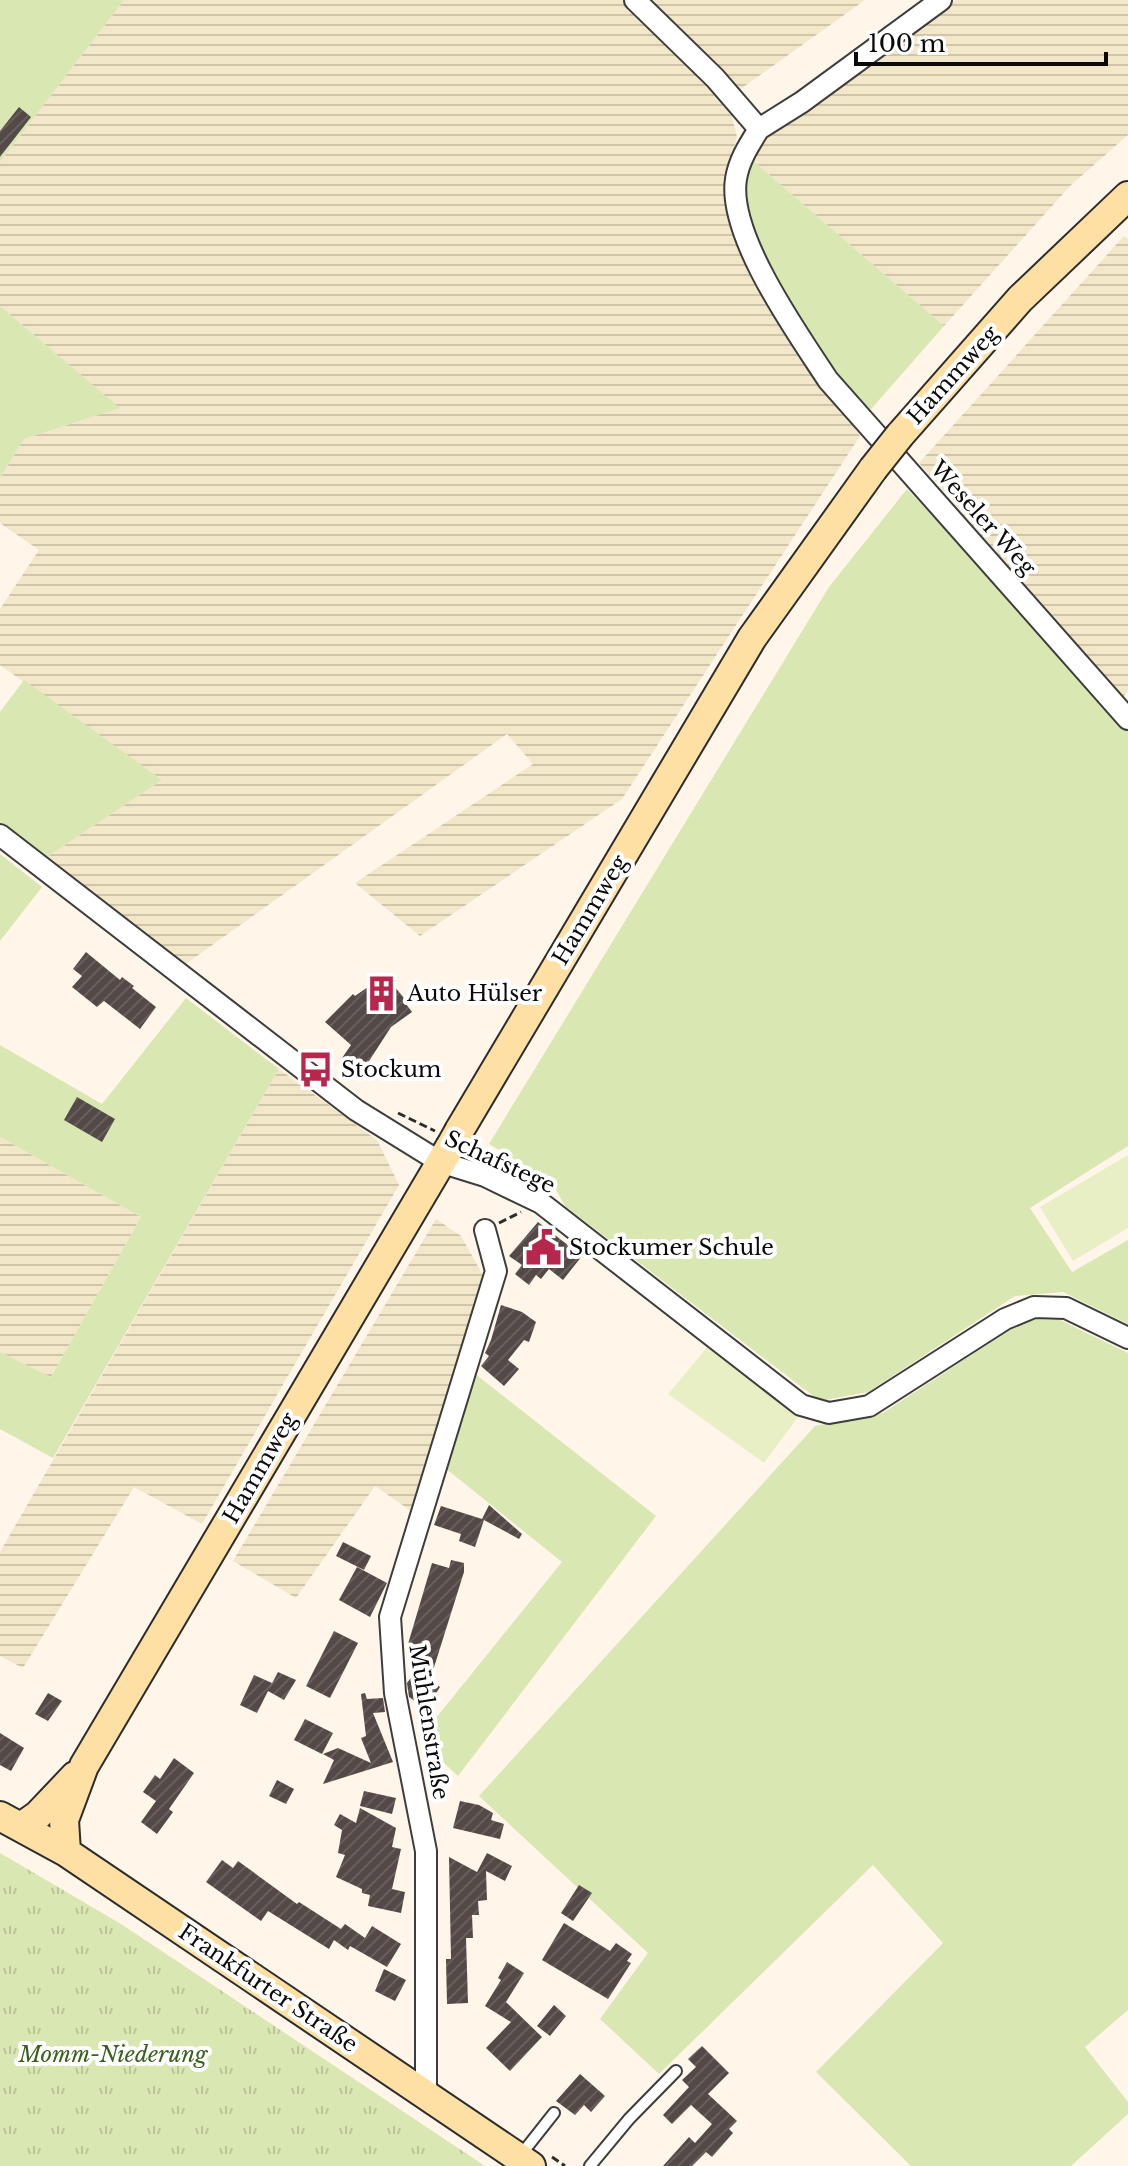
<svg xmlns="http://www.w3.org/2000/svg" width="1128" height="2166" viewBox="0 0 1128 2166" font-family="'Libre Baskerville',serif">
  <defs>
    <pattern id="farmland-rules" width="6" height="5" patternUnits="userSpaceOnUse" patternTransform="scale(2)"><rect width="6" height="5" fill="#f3e7c9"/><path d="M0 2.5h6" fill="none" stroke="#cfc5ab"/></pattern>
    <pattern id="park-tufts" width="24" height="20" patternUnits="userSpaceOnUse" patternTransform="scale(2)"><rect width="24" height="20" fill="#d9e7b3"/><path d="M3 7l-1-3M5 7V3M7 7l1-3M15 17l-1-3M17 17v-4M19 17l1-3" fill="none" stroke="#b9c599"/></pattern>
    <pattern id="building-hatch" width="6" height="6" patternUnits="userSpaceOnUse" patternTransform="scale(2)"><rect width="6" height="6" fill="#534947"/><path d="M-1 1l2-2M0 6l6-6M5 7l2-2" fill="none" stroke="#675f5d"/></pattern>
  </defs>
  <rect width="100%" height="100%" fill="#fff5e8"/>
  <path fill="url(#farmland-rules)" d="M124 0H625L729 104 737 137 726 178 736 231 789 338 860 436 622 799 420 936 355 883 533 764 507 734 183 966 44 859 162 780 0 665V609L39 550 0 523V478L24 439 119 408 0 306V162Z
    M642 0H865L738 91Z
    M956 0H1128V135L1071 185 944 326 751 159 767 135Z
    M1124 236 1128 239V691L1122 698 919 463Z
    M279 1069 377 1140 399 1185 202 1524 134 1487 23 1668 0 1656V1552Z
    M0 1137 141 1217 51 1377 0 1352Z
    M436 1219 461 1236 485 1279 431 1456 411 1511 375 1486 296 1598 233 1561Z"/>
  <path fill="#d9e7b3" d="M0 0H124L0 162Z
    M751 159 944 326 865 416 833 378 771 279 743 204Z
    M0 306 120 408 24 439 0 478Z
    M907 489 1094 687 1128 730V1146L1030 1208 1072 1272 1128 1240V1324L1063 1292 1015 1296 868 1392 820 1401 565 1206 551 1181 489 1144 829 587Z
    M24 680 162 780 44 859 0 825V712Z
    M0 854 42 887 0 941Z
    M186 998 279 1069 53 1458 0 1429V1352L51 1377 141 1217 0 1137V1045L102 1104Z
    M1036 1319 1060 1320 1128 1353V2010L1085 2047 1128 2102V2114L1071 2166H911L816 2072 943 1943 873 1865 659 2074 600 2019 648 1953 479 1796 815 1426 883 1413 1008 1331Z
    M474 1373 656 1516 458 1776 419 1739 562 1562 444 1467Z"/>
  <path fill="url(#park-tufts)" d="M0 1853 121 1924 485 2166H0Z"/>
  <path fill="#e9efc5" d="M1128 1155V1228L1073 1261 1040 1207Z
    M709 1345 801 1413 764 1463 668 1394Z"/>
  <path fill="url(#building-hatch)" d="M19 107 31 117 0 157V131Z
    M86 952 120 980 122 977 134 986 132 988 156 1007 140 1029 104 1001 97 1007 72 987 82 976 73 969Z
    M385 975 408 1003 406 1004 412 1012 391 1027 362 1072 342 1058 351 1045 325 1022 353 994 355 996Z
    M77 1097 115 1119 102 1142 64 1120Z
    M538 1222 582 1256 563 1280 549 1269 541 1279 536 1275 529 1285 515 1274 522 1265 509 1256Z
    M501 1305 522 1312 536 1322 529 1342 524 1340 508 1360 519 1369 504 1386 481 1366 489 1356 485 1353 491 1340Z
    M489 1505 522 1534 519 1539 484 1520 475 1547 459 1541 461 1534 434 1525 441 1506 482 1519Z
    M343 1542 371 1556 364 1570 336 1556Z
    M451 1560 464 1563V1572L430 1680 440 1687 426 1709 409 1697 407 1683 417 1669 424 1649 408 1644 432 1563 449 1568Z
    M357 1567 387 1583 370 1617 339 1600Z
    M334 1631 358 1643 330 1698 306 1686Z
    M278 1672 296 1680 284 1700 268 1691Z
    M254 1675 272 1683 257 1713 240 1705Z
    M48 1693 62 1701 48 1721 35 1714Z
    M365 1693 367 1699 383 1698 385 1712 373 1713 393 1762 323 1784 334 1760 323 1754 338 1748 371 1763 361 1738 366 1736 361 1694Z
    M305 1719 333 1733 322 1754 294 1740Z
    M0 1733 24 1748 11 1771 0 1765Z
    M174 1758 194 1773 169 1809 173 1812 157 1834 141 1822 156 1801 143 1792 155 1775 160 1779Z
    M277 1780 294 1789 286 1804 269 1796Z
    M364 1791 396 1798 392 1814 360 1806Z
    M460 1801 479 1805 493 1813 491 1820 504 1824 500 1839 453 1828Z
    M360 1808 396 1828 392 1847 401 1849 392 1889 405 1892 401 1913 368 1906 370 1895 362 1893V1889L336 1877 345 1855 338 1853 342 1830 334 1825 340 1814 356 1823Z
    M487 1853 512 1866 505 1881 486 1871 487 1900 478 1901 479 1915H472L473 1938H466L468 2003 447 2004 446 1959H451L449 1857 477 1872Z
    M222 1860 233 1868 238 1861 297 1904 299 1902 341 1929 345 1924 365 1938 372 1926 401 1944 387 1967 350 1946 348 1950 334 1940 329 1949 268 1911 261 1921 206 1882Z
    M579 1885 592 1893 573 1921 561 1913Z
    M564 1923 610 1951 616 1943 632 1954 627 1961 631 1963 608 1999 542 1960Z
    M507 1962 524 1973 506 2002 542 2037 510 2071 486 2048 511 2022 485 2006 501 1980 498 1978Z
    M384 1969 406 1980 395 2001 375 1991Z
    M554 2005 566 2016 550 2036 537 2026Z
    M702 2046 729 2073 708 2094 737 2121 729 2129 733 2133 712 2157 706 2152 692 2166H663L689 2137 695 2143 712 2124 691 2105 672 2124 663 2115 689 2087 682 2080 696 2067 688 2059Z
    M580 2074 605 2096 591 2112 584 2105 575 2115 556 2101Z"/>
  <g fill="none" stroke-linecap="round" stroke-linejoin="round">
    <defs>
      <path id="lane" d="M520 2156 554 2113
        M590 2166 629 2119 676 2071"/>
      <path id="street" d="M635 0 715 78 759 129 802 102 941 0
        M759 129C749 145 739 160 736 179 727 235 798 334 828 380L1128 719
        M0 835 356 1110 440 1162 485 1176 541 1203 801 1405 829 1413 869 1406 1005 1319 1034 1307 1066 1308 1128 1338
        M426 2094V1851L395 1693 390 1617 496 1271 485 1230"/>
      <path id="secondary" d="M900 435 1020 299 1128 196
        M459 1131 752 638 873 469
        M0 1816 66 1852 531 2166
        M21 1827 38 1815 75 1776
        M66 1852 64 1820 84 1766 450 1147"/>
    </defs>
    <use href="#lane" stroke="#3d3d3d" stroke-width="14"/>
    <use href="#street" stroke="#3d3d3d" stroke-width="24"/>
    <use href="#secondary" stroke="#2c2c2c" stroke-width="32"/>
    <path stroke="#2c2c2c" stroke-width="3" stroke-dasharray="8 4" stroke-linecap="butt" d="M398 1113 435 1131
      M499 1223 521 1212
      M552 2157 565 2166"/>
    <use href="#lane" stroke="#fff" stroke-width="10"/>
    <use href="#street" stroke="#fff" stroke-width="20"/>
    <use href="#secondary" stroke="#fee0a4" stroke-width="28"/>
    <defs>
      <path id="secondary-bridge" d="M873 469 900 435
        M450 1147 459 1131"/>
    </defs>
    <use href="#secondary-bridge" stroke="#2c2c2c" stroke-width="32" stroke-linecap="butt"/>
    <use href="#secondary-bridge" stroke="#fee0a4" stroke-width="28"/>
  </g>
  <defs>
    <symbol id="building-bare" viewBox="-9 -9 18 18"><path d="M-4-6H4V6H1V3H-1V6H-4ZM-2.5-4.3h1.7v1.8h-1.7ZM.8-4.3h1.7v1.8H.8ZM-2.5-1h1.7V.8h-1.7ZM.8-1h1.7V.8H.8Z" fill="#b7264c" stroke="#fff" stroke-width="2.5" paint-order="stroke"/></symbol>
    <symbol id="bus-bare" viewBox="-9 -9 18 18"><path d="M-5-6H5V4H4V6H2V4H-2V6H-4V4H-5ZM-3.5-4V0h7V-4ZM-3.5 1.2v1.5H-2V1.2ZM2 1.2v1.5H3.5V1.2Z" fill="#b7264c" stroke="#fff" stroke-width="2.5" paint-order="stroke"/></symbol>
    <symbol id="civic-bare" viewBox="-9 -9 18 18"><path d="M-.6-6.5H3V-4.5H.6V-3L4-1V1h2V6H-6V1h2V-1L-.6-3ZM-1.2 2.5V6h2.4V2.5Z" fill="#b7264c" stroke="#fff" stroke-width="2.5" paint-order="stroke"/></symbol>
  </defs>
  <g fill-rule="evenodd">
    <use href="#building-bare" x="356" y="968" width="51" height="51"/>
    <use href="#bus-bare" x="290" y="1044" width="51" height="51"/>
    <use href="#civic-bare" x="518" y="1222" width="51" height="51"/>
  </g>
  <g text-anchor="middle" dominant-baseline="central" stroke-width="8" stroke-linejoin="round" paint-order="stroke">
    <g font-size="22" fill="#0a0a0a" stroke="#fff">
      <text transform="translate(953 375) rotate(-48)">Hammweg</text>
      <text transform="translate(983 518) rotate(48)">Weseler Weg</text>
      <text transform="translate(590 910) rotate(-59)">Hammweg</text>
      <text transform="translate(500 1162) rotate(25)">Schafstege</text>
      <text transform="translate(260 1468) rotate(-60)">Hammweg</text>
      <text transform="translate(429 1722) rotate(81)">Mühlenstraße</text>
      <text transform="translate(268 1988) rotate(34)">Frankfurter Straße</text>
    </g>
    <g font-size="22" fill="#0a0a0a" stroke="#fff" text-anchor="start">
      <text x="407" y="993">Auto Hülser</text>
      <text x="341" y="1069">Stockum</text>
      <text x="569" y="1247">Stockumer Schule</text>
    </g>
    <g font-size="22" font-style="italic" fill="#39601d" stroke="#fff">
      <text x="113" y="2054">Momm-Niederung</text>
    </g>
  </g>
  <path d="M856 52v12h250v-12" fill="none" stroke="#0a0a0a" stroke-width="4"/>
  <text x="868" y="52" font-size="24" fill="#0a0a0a" stroke="#ffffff" stroke-width="6" paint-order="stroke">100 m</text>
</svg>
